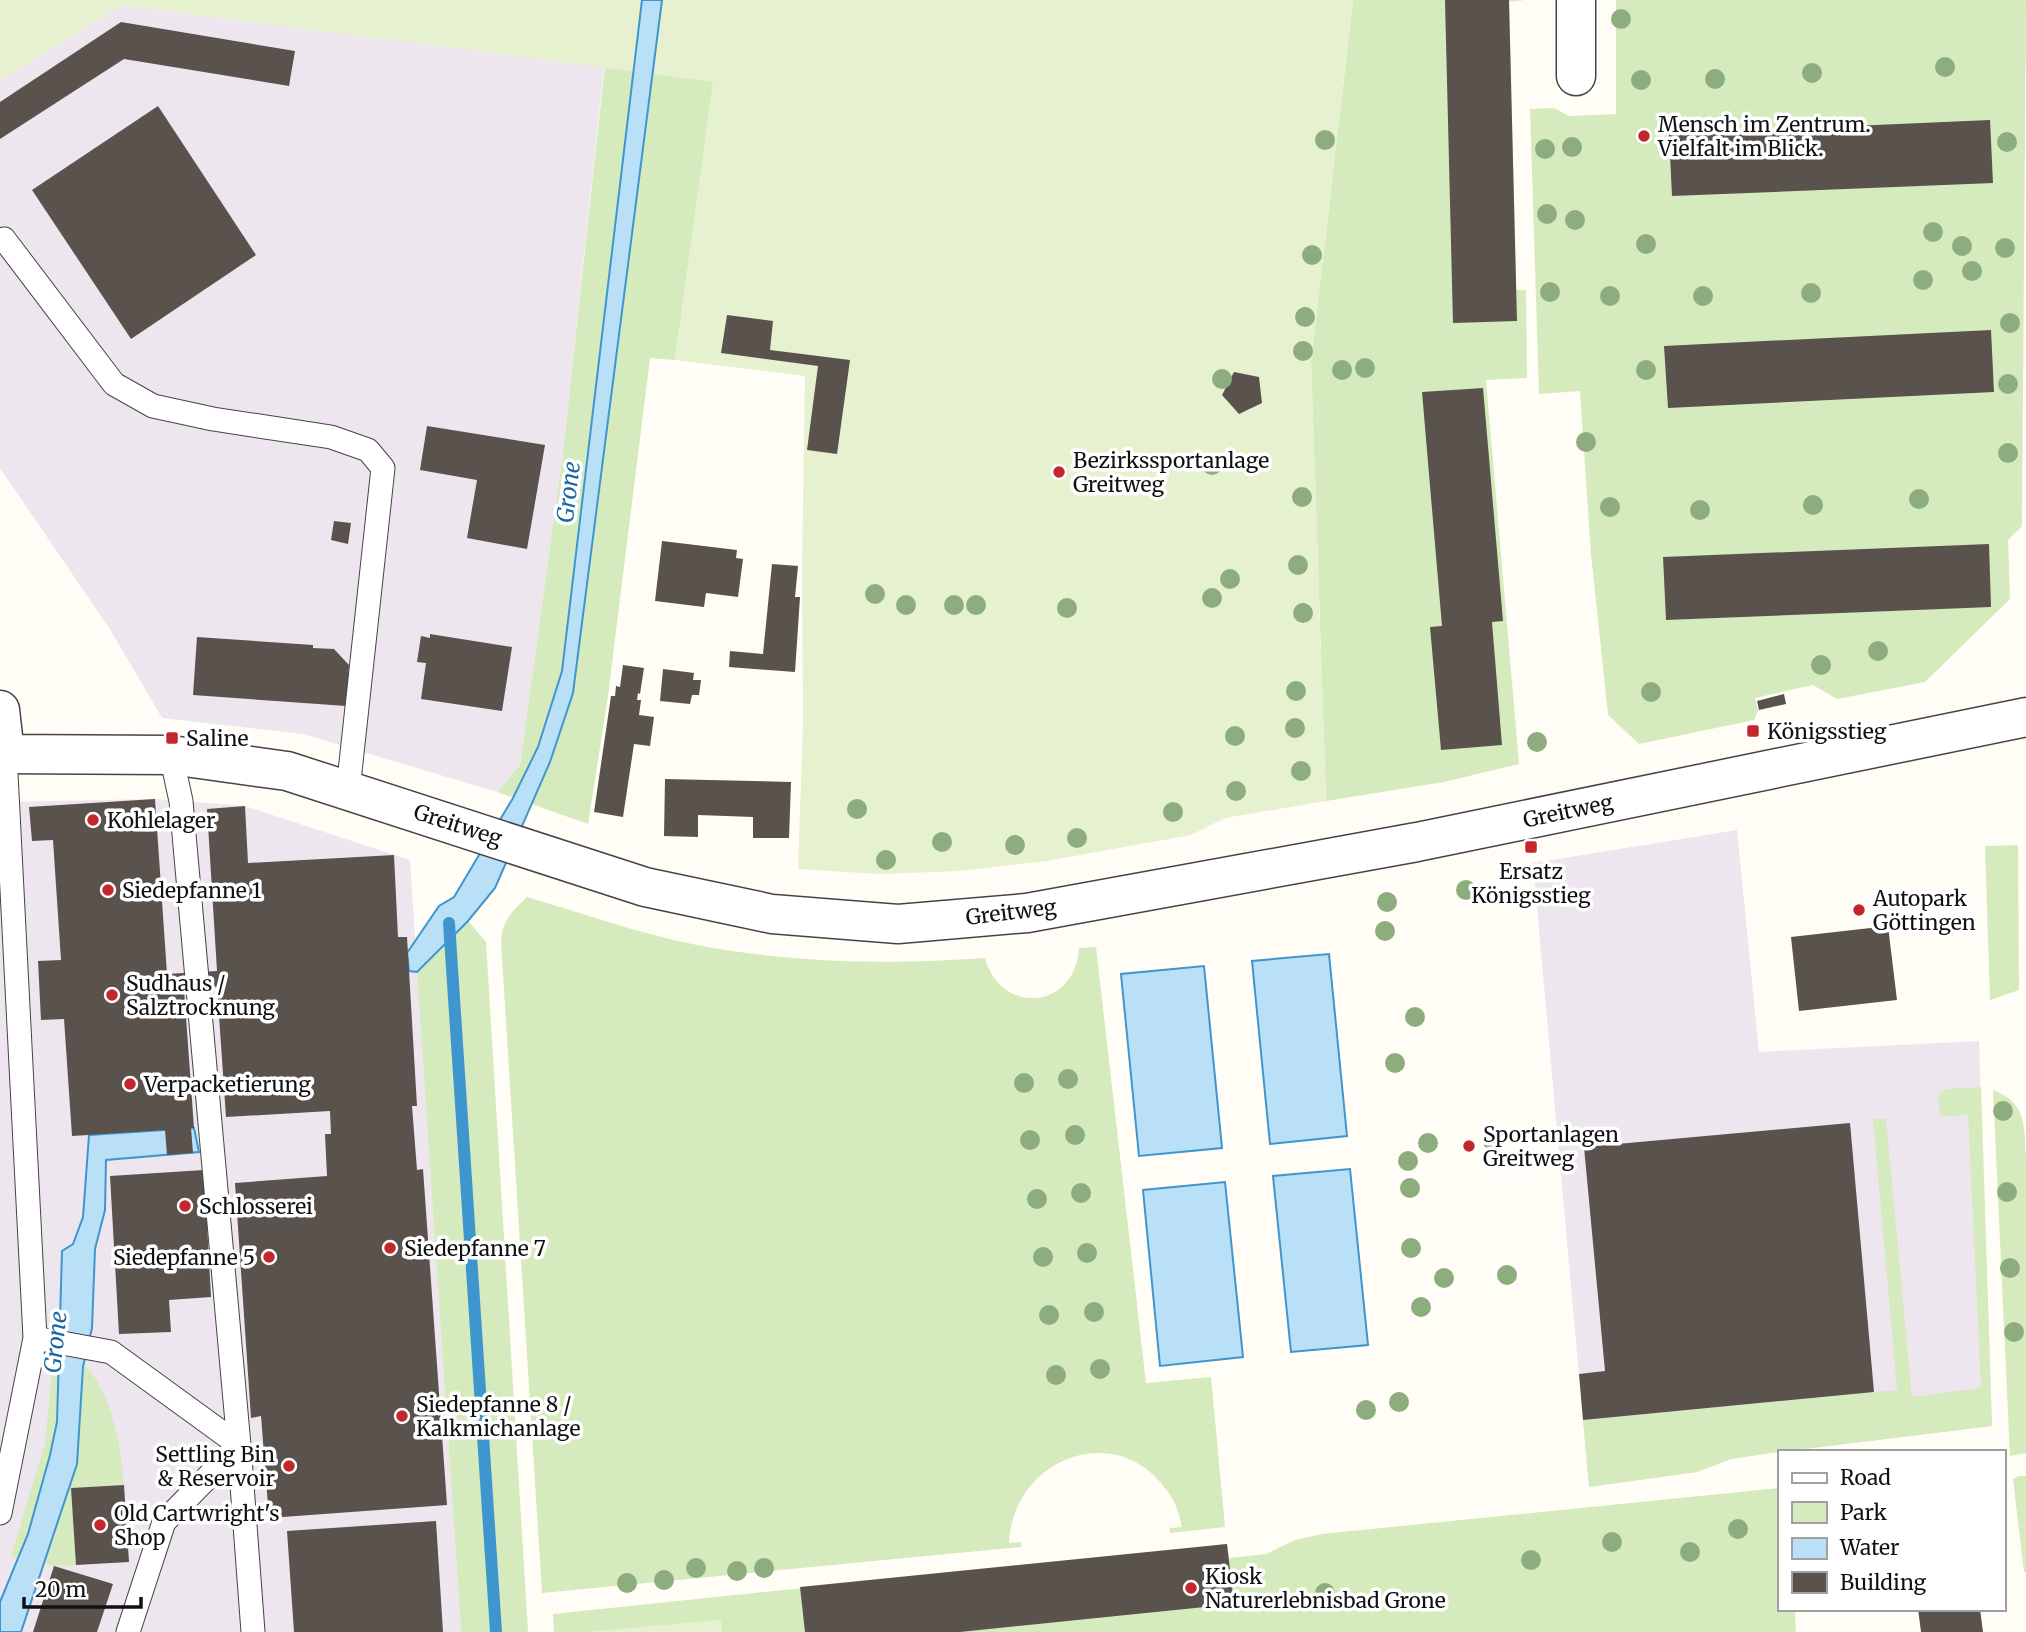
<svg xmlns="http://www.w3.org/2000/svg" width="2026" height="1632" viewBox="0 0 2026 1632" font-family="Merriweather,serif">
  <rect width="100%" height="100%" fill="#fffdf5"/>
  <path fill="#eee6ef" d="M122 5 604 67 563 452 520 765 497 792 303 734 162 718 111 631 0 468V80Z
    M155 799 245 806 410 860 461 1632H0V802Z
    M1737 830 1759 1052 1979 1041 1992 1426 1771 1453 1731 1459 1697 1472 1589 1487 1533 863Z"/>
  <path fill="#d5ebbd" d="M612 0H725L675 360 650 358 608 696 588 824 497 792 520 765 563 452Z
    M1353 0H1525L1509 2 1516 290H1526L1527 378 1486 380 1519 764 1444 782 1326 801 1311 361Z
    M1616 0H2026L2022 526 2008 540 2010 599 1925 682 1837 699 1813 685 1755 698 1758 711 1754 720 1639 744 1608 715 1591 554 1580 391 1539 394 1530 109 1554 108 1569 116 1616 114Z
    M2018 845 2019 990 1990 1000 1985 846Z
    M527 897C585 914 643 935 702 946 795 963 892 965 985 958 1001 1017 1076 1009 1079 948L1096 947 1146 1383 1211 1377 1225 1527 1170 1533V1528L1182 1527C1179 1514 1176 1502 1168 1492 1118 1418 1013 1457 1009 1543L1021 1542V1547L542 1593 501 942C503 919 511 913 527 897Z
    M468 921 486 942 528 1632H461L417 972Z
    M1981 1087 1992 1426 1771 1453 1731 1459 1697 1472 1589 1487 1583 1420 1897 1390 1873 1119H1886L1912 1397 1981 1388 1968 1115 1940 1116 1938 1096 1945 1089Z
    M1993 1090C2026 1103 2024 1123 2026 1157V1453L2010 1456Z
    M53 1362 87 1367C114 1400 120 1444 124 1485L71 1488 76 1565 54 1566 11 1556 45 1443Z
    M2019 1476H2026V1572H2024L2013 1479Z
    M1779 1488V1609H1795L1796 1632H554L553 1614 1227 1544 1229 1558 1266 1554 1295 1540 1322 1534Z"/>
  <path fill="#e6f2cf" d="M0 0H1353L1311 361 1326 801 1225 818 1191 835 1047 861 960 871 879 874 798 869 803 723 802 569 805 376 675 360 713 82 122 5 0 80Z
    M721 1620 722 1632H585Z"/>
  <path fill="#b9e0f7" stroke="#3f96cf" stroke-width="2" d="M642 0H662L573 693 550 762 495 888 468 921 417 972 409 971 407 953 439 906 454 897 513 798 538 747 562 671Z
    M1329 954 1347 1136 1270 1144 1252 961Z
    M1204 966 1222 1148 1139 1156 1121 974Z
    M194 1128 199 1152 106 1160 105 1210 95 1249 92 1328 83 1367 77 1464 21 1632H0V1602L28 1534 50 1455 57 1422 62 1251 73 1244 83 1217 89 1135Z
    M1350 1169 1368 1345 1291 1352 1273 1176Z
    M1225 1182 1243 1357 1160 1366 1143 1190Z"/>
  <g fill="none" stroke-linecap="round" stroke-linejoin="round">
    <path stroke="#3f96cf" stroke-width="12" d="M449 923 496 1632"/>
  </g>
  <path fill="#5a524d" d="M1445 0H1509L1517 321 1453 323Z
    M121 22 295 51 289 86 124 59 0 139V102Z
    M158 106 256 255 131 339 32 190Z
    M1990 120 1993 183 1672 196 1669 134Z
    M727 315 773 321 770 350 850 360 837 454 807 450 818 366 721 353Z
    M1991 330 1994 392 1668 408 1664 346Z
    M1234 372 1259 377 1262 403 1239 414 1222 395Z
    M1483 388 1503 621 1492 622 1502 745 1441 750 1430 627 1442 626 1422 392Z
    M427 426 545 445 527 549 467 538 477 480 420 470Z
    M334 521 351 523 348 544 331 540Z
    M662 541 737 550 736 558 743 559 738 597 706 593 704 607 655 601Z
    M1989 544 1991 607 1666 620 1663 557Z
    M772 564 798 566 795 597H800L795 672 729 667 730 651 763 654Z
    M430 634 512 647 502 711 421 699 426 663 417 662 421 636 430 638Z
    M197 637 313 645V648L334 649 349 665 346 706 193 695Z
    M623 665 644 668 640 694 638 693 637 700H641L639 715 654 717 650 746 634 744 623 817 594 812 611 696H615L616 686 620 687Z
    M663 669 694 673 693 680H701L699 695H692L690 704 660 701Z
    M1784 694 1786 704 1759 710 1757 701Z
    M665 779 791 782 789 838H753V817L698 815V837L664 836Z
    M155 799 167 974 217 971 207 809 245 806 248 863 394 855 398 937H407L417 1106H412L417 1170 423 1169 447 1505 269 1518 261 1416 251 1418 235 1183 327 1176 325 1134H331L330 1111 226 1117 217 987 184 989 194 1128H191L193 1153 167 1155 165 1130 72 1136 64 1019 41 1020 38 961 61 960 53 840 32 841 29 807Z
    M1888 926 1897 1000 1799 1011 1791 937Z
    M1850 1123 1874 1392 1583 1420 1579 1374 1605 1371 1584 1147Z
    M204 1170 211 1297 169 1300 171 1332 119 1334 110 1176Z
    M124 1485 129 1562 76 1565 71 1488Z
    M436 1521 443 1632H294L287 1531Z
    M1227 1544 1234 1604 960 1632H805L800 1587Z
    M54 1566 113 1584 97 1632H33Z
    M1918 1609H1980L1983 1632H1921Z"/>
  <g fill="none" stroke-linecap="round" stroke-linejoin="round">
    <defs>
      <path id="service" d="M4 239 114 384 153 406 213 419 331 437 368 450 383 468 348 790
        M35 1338 111 1352 239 1445 253 1632
        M0 1513 35 1338 5 754
        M128 1632 164 1522 239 1445 181 801 171 755"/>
      <path id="minor" d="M1576 0V76
        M0 710 5 754
        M0 754 171 755 287 771 645 887 772 914 898 924 1027 913 1417 842 2026 717"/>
    </defs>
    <use href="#service" stroke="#444" stroke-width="25"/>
    <use href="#minor" stroke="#444" stroke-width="41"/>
    <use href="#service" stroke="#fff" stroke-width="23"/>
    <use href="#minor" stroke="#fff" stroke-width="38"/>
  </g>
  <g fill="#8dad7f">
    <circle cx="1621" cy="19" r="10"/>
    <circle cx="1945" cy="67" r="10"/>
    <circle cx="1812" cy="73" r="10"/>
    <circle cx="1715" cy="79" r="10"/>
    <circle cx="1641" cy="80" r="10"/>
    <circle cx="1325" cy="140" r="10"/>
    <circle cx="2007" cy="142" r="10"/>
    <circle cx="1572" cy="147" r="10"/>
    <circle cx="1545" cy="149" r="10"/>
    <circle cx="1547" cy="214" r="10"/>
    <circle cx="1575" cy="220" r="10"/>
    <circle cx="1933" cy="232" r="10"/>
    <circle cx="1646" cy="244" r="10"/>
    <circle cx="1962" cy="246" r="10"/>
    <circle cx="2005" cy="248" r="10"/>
    <circle cx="1312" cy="255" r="10"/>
    <circle cx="1972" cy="271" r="10"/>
    <circle cx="1923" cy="280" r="10"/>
    <circle cx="1550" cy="292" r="10"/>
    <circle cx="1811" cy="293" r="10"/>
    <circle cx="1610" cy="296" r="10"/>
    <circle cx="1703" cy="296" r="10"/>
    <circle cx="1305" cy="317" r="10"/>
    <circle cx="2010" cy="323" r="10"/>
    <circle cx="1303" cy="351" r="10"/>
    <circle cx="1365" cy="368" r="10"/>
    <circle cx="1342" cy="370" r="10"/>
    <circle cx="1646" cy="370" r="10"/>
    <circle cx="1222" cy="379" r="10"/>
    <circle cx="2008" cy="384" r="10"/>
    <circle cx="1586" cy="442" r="10"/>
    <circle cx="2008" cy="453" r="10"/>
    <circle cx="1212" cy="465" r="10"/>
    <circle cx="1302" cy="497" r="10"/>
    <circle cx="1919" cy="499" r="10"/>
    <circle cx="1813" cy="505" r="10"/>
    <circle cx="1610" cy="507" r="10"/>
    <circle cx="1700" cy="510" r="10"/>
    <circle cx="1298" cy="565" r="10"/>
    <circle cx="1230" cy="579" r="10"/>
    <circle cx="875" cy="594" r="10"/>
    <circle cx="1212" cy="598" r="10"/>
    <circle cx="906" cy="605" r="10"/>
    <circle cx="954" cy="605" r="10"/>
    <circle cx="976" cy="605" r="10"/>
    <circle cx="1067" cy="608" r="10"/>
    <circle cx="1303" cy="613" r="10"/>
    <circle cx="1878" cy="651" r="10"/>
    <circle cx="1821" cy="665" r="10"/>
    <circle cx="1296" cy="691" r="10"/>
    <circle cx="1651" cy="692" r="10"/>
    <circle cx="1295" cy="728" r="10"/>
    <circle cx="1235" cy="736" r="10"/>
    <circle cx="1537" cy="742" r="10"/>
    <circle cx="1301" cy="771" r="10"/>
    <circle cx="1236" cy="791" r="10"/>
    <circle cx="857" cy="809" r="10"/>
    <circle cx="1173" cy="812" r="10"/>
    <circle cx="1077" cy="838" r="10"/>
    <circle cx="942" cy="842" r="10"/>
    <circle cx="1015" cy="845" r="10"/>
    <circle cx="886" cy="860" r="10"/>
    <circle cx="1466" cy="890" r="10"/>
    <circle cx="1387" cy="902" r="10"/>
    <circle cx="1385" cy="931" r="10"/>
    <circle cx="1415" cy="1017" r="10"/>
    <circle cx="1395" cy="1063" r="10"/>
    <circle cx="1068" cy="1079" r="10"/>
    <circle cx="1024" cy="1083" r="10"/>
    <circle cx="2003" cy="1111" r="10"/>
    <circle cx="1075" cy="1135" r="10"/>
    <circle cx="1030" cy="1140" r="10"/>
    <circle cx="1493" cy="1141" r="10"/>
    <circle cx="1428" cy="1143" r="10"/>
    <circle cx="1408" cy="1161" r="10"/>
    <circle cx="1410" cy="1188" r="10"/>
    <circle cx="2007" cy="1192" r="10"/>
    <circle cx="1081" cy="1193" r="10"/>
    <circle cx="1037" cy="1199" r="10"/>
    <circle cx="1411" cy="1248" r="10"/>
    <circle cx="1087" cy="1253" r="10"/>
    <circle cx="1043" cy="1257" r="10"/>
    <circle cx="2010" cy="1268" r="10"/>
    <circle cx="1507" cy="1275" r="10"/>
    <circle cx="1444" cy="1278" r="10"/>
    <circle cx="1421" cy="1307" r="10"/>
    <circle cx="1094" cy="1312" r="10"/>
    <circle cx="1049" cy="1315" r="10"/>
    <circle cx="2014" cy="1332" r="10"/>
    <circle cx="1100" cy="1369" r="10"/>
    <circle cx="1056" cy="1375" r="10"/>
    <circle cx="1399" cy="1402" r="10"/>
    <circle cx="1366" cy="1410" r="10"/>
    <circle cx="1738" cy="1529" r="10"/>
    <circle cx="1612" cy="1542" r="10"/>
    <circle cx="1690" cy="1552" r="10"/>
    <circle cx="1531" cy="1560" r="10"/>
    <circle cx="696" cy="1568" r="10"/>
    <circle cx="764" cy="1568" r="10"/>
    <circle cx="737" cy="1571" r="10"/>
    <circle cx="664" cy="1580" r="10"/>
    <circle cx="627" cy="1583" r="10"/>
    <circle cx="1325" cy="1593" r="10"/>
  </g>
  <g fill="#c4262e" stroke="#fff" stroke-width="2.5">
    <circle cx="1644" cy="136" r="7"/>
    <circle cx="1059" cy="472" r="7"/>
    <rect x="1746" y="724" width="14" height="14" rx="3.5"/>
    <rect x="165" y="731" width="14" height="14" rx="3.5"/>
    <circle cx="93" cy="820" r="7"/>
    <rect x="1524" y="840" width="14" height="14" rx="3.5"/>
    <circle cx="108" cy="890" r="7"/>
    <circle cx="1859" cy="910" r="7"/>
    <circle cx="112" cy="995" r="7"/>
    <circle cx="130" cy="1084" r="7"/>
    <circle cx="1469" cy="1146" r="7"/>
    <circle cx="185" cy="1206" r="7"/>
    <circle cx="390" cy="1248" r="7"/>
    <circle cx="269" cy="1257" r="7"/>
    <circle cx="402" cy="1416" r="7"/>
    <circle cx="289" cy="1466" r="7"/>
    <circle cx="100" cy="1525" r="7"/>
    <circle cx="1191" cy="1588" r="7"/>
  </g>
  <g text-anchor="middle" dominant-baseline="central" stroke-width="7" stroke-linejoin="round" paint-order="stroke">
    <g font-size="21" fill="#111" stroke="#fff" text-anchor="start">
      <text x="1658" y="124">Mensch im Zentrum.<tspan x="1658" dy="24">Vielfalt im Blick.</tspan></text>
      <text x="1073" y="460">Bezirkssportanlage<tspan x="1073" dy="24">Greitweg</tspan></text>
      <text x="1767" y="731">Königsstieg</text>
      <text x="186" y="738">Saline</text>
      <text x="107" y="820">Kohlelager</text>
      <text x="1531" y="871" text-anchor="middle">Ersatz<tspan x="1531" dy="24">Königsstieg</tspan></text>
      <text x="122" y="890">Siedepfanne 1</text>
      <text x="1873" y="898">Autopark<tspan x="1873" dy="24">Göttingen</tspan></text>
      <text x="126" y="983">Sudhaus /<tspan x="126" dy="24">Salztrocknung</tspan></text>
      <text x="144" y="1084">Verpacketierung</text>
      <text x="1483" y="1134">Sportanlagen<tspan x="1483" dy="24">Greitweg</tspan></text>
      <text x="199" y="1206">Schlosserei</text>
      <text x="404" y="1248">Siedepfanne 7</text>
      <text x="255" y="1257" text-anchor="end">Siedepfanne 5</text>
      <text x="416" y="1404">Siedepfanne 8 /<tspan x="416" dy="24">Kalkmichanlage</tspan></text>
      <text x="275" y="1454" text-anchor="end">Settling Bin<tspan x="275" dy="24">&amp; Reservoir</tspan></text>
      <text x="114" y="1513">Old Cartwright's<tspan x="114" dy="24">Shop</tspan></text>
      <text x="1205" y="1576">Kiosk<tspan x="1205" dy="24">Naturerlebnisbad Grone</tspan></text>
    </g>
    <g font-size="21" fill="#111" stroke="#fff">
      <text transform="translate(1568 811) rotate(-12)">Greitweg</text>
      <text transform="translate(458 825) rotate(18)">Greitweg</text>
      <text transform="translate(1011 912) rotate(-7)">Greitweg</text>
    </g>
    <g font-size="23" font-style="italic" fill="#1768a6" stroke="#fff">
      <text transform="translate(568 492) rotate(-83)">Grone</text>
      <text transform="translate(55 1342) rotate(-84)">Grone</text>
    </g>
  </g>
  <rect x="1778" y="1450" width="228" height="161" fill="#ffffff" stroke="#a0a0a0" stroke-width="2"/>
  <rect x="1792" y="1473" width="35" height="10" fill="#ffffff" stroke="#a0a0a0" stroke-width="2"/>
  <text x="1840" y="1485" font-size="21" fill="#111111">Road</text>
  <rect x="1792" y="1502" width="35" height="21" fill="#d5ebbd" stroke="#a0a0a0" stroke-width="2"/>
  <text x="1840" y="1520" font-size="21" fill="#111111">Park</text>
  <rect x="1792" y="1538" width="35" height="21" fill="#b9e0f7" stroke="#a0a0a0" stroke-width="2"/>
  <text x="1840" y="1555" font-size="21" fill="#111111">Water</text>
  <rect x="1792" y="1572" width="35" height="21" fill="#5a524d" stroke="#a0a0a0" stroke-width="2"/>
  <text x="1840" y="1590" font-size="21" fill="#111111">Building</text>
  <path d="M24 1597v10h117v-10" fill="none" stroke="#111111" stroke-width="3.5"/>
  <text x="35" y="1597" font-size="21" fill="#111111" stroke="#ffffff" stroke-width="5" paint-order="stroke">20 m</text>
</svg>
